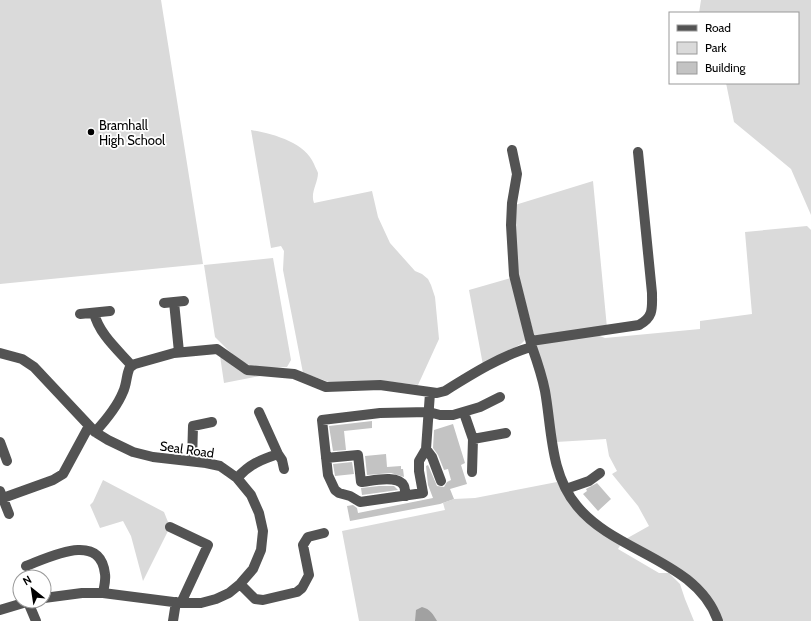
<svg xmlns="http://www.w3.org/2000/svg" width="811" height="621" viewBox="0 0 811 621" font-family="Cabin,sans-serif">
  <rect width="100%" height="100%" fill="#fff"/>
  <path fill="#dadada" d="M0 0H161L203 264 0 284Z
    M701 0H811V215L791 169 734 122 726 83H798V13H699Z
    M251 130C273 134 305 142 314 164 315 167 317 170 318 173 318 183 310 193 314 203L372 191 378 217 390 243 415 271 422 274 428 279 431 285 435 297 439 339 418 385 384 381 332 383 303 373 283 270 284 251 281 246 271 248Z
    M593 181 607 328 538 338 534 335 517 270 515 205Z
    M807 226 811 230V621H721L712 602 624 540 649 526 638 506 612 474 617 471 609 456 606 439 556 442 535 344 597 335 605 338 700 329V321L752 314 745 232Z
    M273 258 291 360 287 367 267 368 254 367 245 363 236 358 215 337 204 265Z
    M511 278 526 339 521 344 483 365 469 290Z
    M219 349 235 362 276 373 224 383Z
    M103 480 164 512 170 527 143 581 131 536 123 521 100 528 90 505 93 502Z
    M557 482 565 497 621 544 618 549 659 573H669L680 584 685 599 694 621H359L342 531 445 510 443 503 454 499 475 498Z"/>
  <path fill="#a1a1a1" d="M422 607C430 609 433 614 437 621H415L416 610Z"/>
  <path fill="#c3c3c3" d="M372 421V428L344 431 346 450 333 451 329 426Z
    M453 424 465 463 461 465 467 484 450 489 454 499 440 504 350 521 347 506 353 505 357 508 358 513 433 498 428 485 426 466 428 465 437 486 444 487 447 482 451 480 448 469 444 470 438 455 433 448 434 430Z
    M386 454 387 467 401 466V469H403L404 477 391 473 367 475 365 456Z
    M352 462 354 474 335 476 333 464Z
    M597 483 611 499 598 511 583 494 587 491 586 489Z
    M379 486H394L398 490 362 495 361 488Z"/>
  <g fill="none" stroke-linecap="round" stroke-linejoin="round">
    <path stroke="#535353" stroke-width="10" d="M512 150 517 174 512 203 511 225 514 275 532 347
      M174 302 179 352
      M164 303 184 301
      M94 313C99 334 118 350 132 366
      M80 314 110 311
      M531 341 639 325C654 317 652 308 652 293L638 152
      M0 353 22 359 34 367 95 432 108 440 133 452 153 457 206 463 220 466 230 473 237 478 251 495 259 513 263 531 261 550 253 569 240 584 229 593 216 599 201 603H181L103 593H82L44 598
      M430 393 426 449 419 461V471L423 493 360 502 350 496 339 493 335 490 328 475 322 420 380 413 429 412 440 415H453L480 407 500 397
      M464 413 473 439 472 472
      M95 432C106 420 117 407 123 392 127 384 126 375 130 367L135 364 174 353 217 349 247 370 294 374 326 387 380 385 437 393 445 391C469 376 504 354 532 347 537 361 542 376 545 391 552 430 550 474 577 506 615 553 697 560 718 621
      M473 439 506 433
      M0 442 7 461
      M426 449 432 457 441 481
      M278 454 282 460 284 469
      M326 458 358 455 361 482C372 481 398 474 404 486 405 488 405 493 406 496
      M192 461 193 426 212 422
      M237 478C250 464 260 460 278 454L259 412
      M566 489 589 481 600 473
      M0 491 9 514
      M3 498 53 480 63 474 89 426
      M170 527 208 545 181 603
      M26 566C50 557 100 531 105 574 106 580 104 587 103 593
      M240 584 255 599 263 600 297 592 302 588 309 575 303 545 308 537 324 533
      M28 602 36 621
      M0 610 30 601
      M173 621 176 602"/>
  </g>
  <circle fill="#000" stroke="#fff" stroke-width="1.5" cx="91" cy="132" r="4"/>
  <g text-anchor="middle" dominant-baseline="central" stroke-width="3.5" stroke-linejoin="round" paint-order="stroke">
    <g font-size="13" fill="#000" stroke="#fff" text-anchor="start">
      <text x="99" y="125">Bramhall<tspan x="99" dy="15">High School</tspan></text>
    </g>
    <g font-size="13" fill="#000" stroke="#fff">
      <text transform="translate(187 449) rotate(8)">Seal Road</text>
    </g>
  </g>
  <rect x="669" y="12" width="130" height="72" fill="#ffffff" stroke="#999999"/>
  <rect x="677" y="25" width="20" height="6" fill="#535353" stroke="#999999"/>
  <text x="705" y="32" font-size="12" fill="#000000">Road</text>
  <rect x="677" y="42" width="20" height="12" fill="#dadada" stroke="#999999"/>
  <text x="705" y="52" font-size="12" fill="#000000">Park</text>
  <rect x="677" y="62" width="20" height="12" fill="#c3c3c3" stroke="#999999"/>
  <text x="705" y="72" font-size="12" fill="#000000">Building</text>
  <g transform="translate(32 589) rotate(330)"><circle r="19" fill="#ffffff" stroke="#999999"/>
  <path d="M0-3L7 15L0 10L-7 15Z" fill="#000000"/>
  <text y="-6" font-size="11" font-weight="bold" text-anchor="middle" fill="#000000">N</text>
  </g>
</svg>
